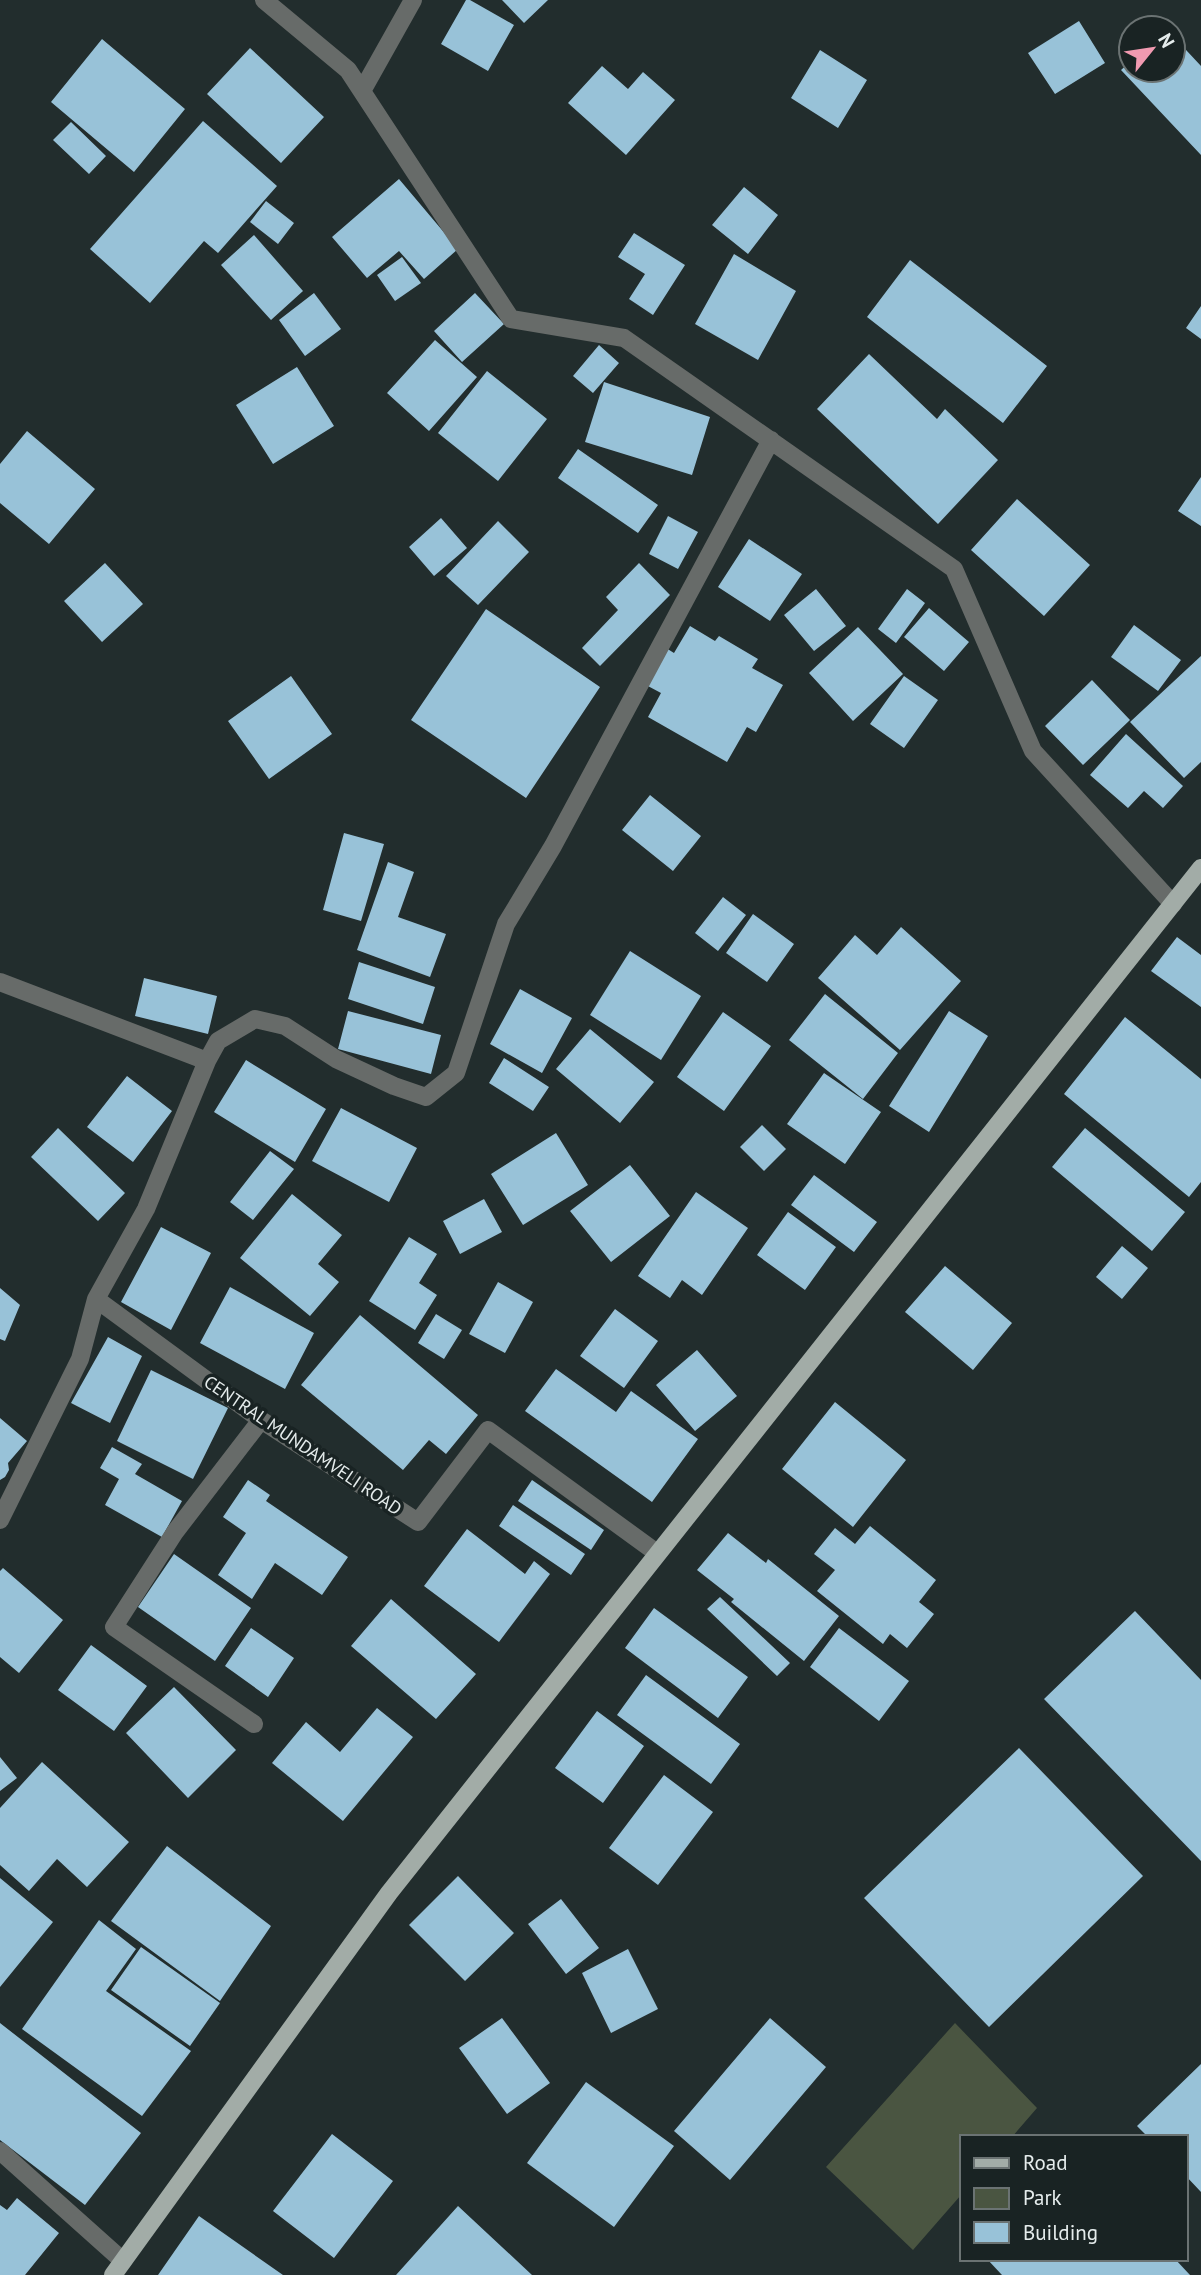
<svg xmlns="http://www.w3.org/2000/svg" width="1201" height="2275" viewBox="0 0 1201 2275" font-family="'PT Sans',sans-serif">
  <rect width="100%" height="100%" fill="#222d2d"/>
  <path fill="#4a5541" d="M955 2023 1037 2108 1012 2137H961V2195L913 2250 826 2167Z"/>
  <path fill="#98c2d8" d="M466 0H470L514 25 488 71 441 44Z
    M502 0H548L524 23Z
    M1079 21 1105 63 1055 94 1028 53Z
    M1173 36 1201 66V155L1121 70 1131 61V70H1173Z
    M102 39 185 109 134 172 51 102Z
    M250 48 324 117 281 163 207 94Z
    M820 50 867 80 838 128 791 98Z
    M602 66 628 89 643 72 675 100 626 155 568 103Z
    M203 121 277 186 218 253 204 241 150 303 90 249Z
    M71 122 106 156 89 174 53 140Z
    M399 179 458 249 424 279 399 251 367 278 332 237Z
    M744 187 778 215 748 254 712 225Z
    M266 201 294 223 278 244 250 222Z
    M634 233 685 265 653 315 629 299 645 274 618 257Z
    M254 235 303 291 271 320 221 265Z
    M734 254 796 291 758 360 695 324Z
    M402 257 421 283 395 301 377 275Z
    M910 260 1047 366 1003 423 867 317Z
    M314 293 341 329 305 356 279 320Z
    M475 293 504 324 462 362 434 331Z
    M1201 306V339L1186 328Z
    M435 340 477 377 429 431 387 393Z
    M599 345 619 363 593 393 573 376Z
    M869 354 937 419 945 409 998 460 938 524 817 409Z
    M297 367 334 426 273 464 236 405Z
    M487 371 547 419 498 481 438 433Z
    M604 382 710 417 692 475 585 442Z
    M27 431 95 489 49 544 0 503V464Z
    M578 449 658 505 638 533 558 478Z
    M1201 477V526L1178 511Z
    M1017 499 1090 565 1044 616 971 550Z
    M668 516 698 532 678 569 649 554Z
    M441 518 467 548 434 576 409 547Z
    M498 521 529 552 478 605 446 576Z
    M749 539 802 574 770 621 718 587Z
    M105 563 143 604 102 642 64 601Z
    M639 563 670 595 600 666 582 648 618 610 606 597Z
    M816 589 846 626 814 651 784 615Z
    M907 589 925 603 896 643 878 629Z
    M929 608 969 642 944 671 904 637Z
    M486 609 600 687 526 798 411 720Z
    M1134 625 1181 660 1158 691 1111 657Z
    M690 626 715 641 719 636 758 659 752 668 783 685 756 732 747 727 727 762 648 717 661 693 646 685 666 648 674 653Z
    M858 627 903 674 853 721 809 673Z
    M1201 656V762L1184 778 1130 722Z
    M291 676 332 734 269 779 228 721Z
    M904 676 938 700 904 748 870 724Z
    M1092 680 1130 720 1083 765 1045 726Z
    M1126 734 1183 786 1163 808 1144 791 1128 808 1090 775Z
    M650 795 701 836 673 871 622 830Z
    M344 833 384 844 361 921 323 910Z
    M388 862 414 872 398 917 446 934 430 977 357 950Z
    M723 897 746 915 718 951 695 933Z
    M753 914 794 944 767 982 726 953Z
    M901 927 961 981 900 1050 818 978 855 935 877 955Z
    M1177 937 1201 955V1007L1151 971Z
    M630 951 701 996 661 1060 590 1015Z
    M359 962 435 987 423 1024 348 999Z
    M144 978 217 996 208 1034 135 1016Z
    M520 989 572 1018 542 1073 490 1044Z
    M825 994 898 1053 863 1099 789 1040Z
    M348 1011 441 1035 431 1074 338 1049Z
    M949 1011 988 1036 929 1132 889 1106Z
    M723 1012 771 1046 724 1111 677 1077Z
    M1125 1017 1201 1079V1182L1189 1197 1064 1094Z
    M590 1029 654 1082 620 1123 556 1069Z
    M504 1058 549 1087 533 1111 489 1083Z
    M246 1060 326 1109 295 1162 214 1112Z
    M824 1073 881 1112 845 1164 787 1124Z
    M127 1076 172 1111 133 1162 87 1127Z
    M341 1108 417 1148 389 1202 312 1161Z
    M762 1125 786 1149 764 1171 740 1147Z
    M58 1128 125 1193 98 1221 31 1157Z
    M1085 1128 1185 1212 1152 1251 1052 1167Z
    M556 1133 588 1185 523 1225 491 1174Z
    M270 1151 294 1169 253 1220 230 1202Z
    M630 1165 670 1216 611 1262 570 1211Z
    M814 1175 877 1222 854 1252 791 1205Z
    M696 1192 748 1228 702 1295 682 1280 670 1298 638 1276Z
    M292 1194 342 1235 318 1264 339 1282 310 1316 240 1258Z
    M484 1199 502 1232 460 1254 443 1221Z
    M788 1212 836 1247 805 1290 757 1255Z
    M161 1227 211 1253 171 1330 121 1302Z
    M409 1237 437 1254 419 1283 437 1295 415 1330 369 1301Z
    M1122 1246 1148 1268 1122 1299 1096 1277Z
    M945 1266 1012 1323 973 1370 905 1312Z
    M498 1282 533 1302 505 1353 469 1334Z
    M230 1287 314 1333 285 1389 200 1343Z
    M0 1288 20 1305 5 1341 0 1339Z
    M615 1309 658 1341 624 1388 580 1356Z
    M436 1314 462 1330 444 1359 418 1343Z
    M360 1315 478 1415 446 1454 429 1440 403 1470 301 1385Z
    M108 1337 142 1356 110 1423 71 1403Z
    M697 1350 737 1396 695 1431 656 1385Z
    M556 1369 616 1412 631 1391 698 1439 652 1502 525 1411Z
    M151 1370 228 1408 193 1479 117 1441Z
    M835 1402 906 1460 853 1527 782 1469Z
    M0 1418 27 1441 8 1463 9 1470 5 1477 0 1480Z
    M112 1447 142 1464 135 1474 182 1501 162 1537 105 1505 119 1479 100 1468Z
    M248 1480 270 1495 266 1501 348 1557 322 1595 275 1563 252 1599 218 1575 246 1533 223 1517Z
    M532 1480 604 1530 591 1550 518 1501Z
    M513 1505 585 1554 571 1575 499 1526Z
    M870 1526 936 1580 919 1602 934 1614 907 1648 890 1634 883 1644 817 1591 835 1570 814 1554 835 1528 855 1544Z
    M467 1529 525 1574 534 1561 550 1574 499 1642 424 1586Z
    M728 1533 766 1563 768 1559 839 1616 804 1661 731 1602 734 1599 697 1570Z
    M174 1554 251 1608 215 1661 138 1607Z
    M3 1568 63 1620 19 1673 0 1657V1571Z
    M720 1597 790 1663 777 1676 707 1609Z
    M391 1599 476 1674 436 1719 351 1646Z
    M654 1608 748 1677 718 1718 625 1648Z
    M1135 1611 1201 1680V1861L1044 1699Z
    M251 1628 294 1658 268 1697 225 1666Z
    M839 1628 909 1681 879 1721 810 1667Z
    M91 1645 147 1686 114 1731 58 1690Z
    M646 1675 740 1744 711 1784 617 1715Z
    M174 1687 236 1750 188 1798 126 1733Z
    M377 1708 413 1737 343 1821 272 1763 306 1722 340 1752Z
    M597 1711 644 1746 603 1803 555 1768Z
    M1019 1748 1143 1876 989 2027 864 1898Z
    M0 1757 17 1778 0 1791Z
    M42 1762 129 1842 87 1887 57 1859 29 1891 0 1865V1808Z
    M664 1775 713 1812 658 1885 609 1848Z
    M167 1846 271 1926 220 2001 111 1921Z
    M458 1876 514 1933 465 1981 409 1925Z
    M0 1878 53 1922 0 1987Z
    M561 1899 599 1948 566 1974 528 1924Z
    M99 1920 136 1949 106 1991 191 2051 142 2116 22 2029Z
    M141 1947 220 2003 190 2046 111 1990Z
    M628 1949 658 2009 611 2033 582 1973Z
    M502 2018 550 2083 507 2114 459 2048Z
    M770 2018 826 2067 730 2180 674 2131Z
    M0 2023 141 2133 85 2205 0 2140Z
    M1201 2064V2192L1185 2175V2137H1148L1137 2126Z
    M586 2082 674 2146 614 2227 527 2163Z
    M332 2134 393 2181 334 2258 273 2211Z
    M17 2198 59 2233 25 2275H0V2205L7 2210Z
    M458 2206 532 2275H396Z
    M199 2216 283 2275H158Z
    M987 2259H1175L1190 2275H1002Z"/>
  <g fill="none" stroke-linecap="round" stroke-linejoin="round">
    <path stroke="#676b69" stroke-width="18" d="M264 0 348 70 511 319 624 338 954 569 1033 751 1173 904
      M362 91 413 0
      M0 982 207 1061 146 1209 96 1299 80 1359 0 1520
      M207 1061 218 1041 255 1019 285 1026 336 1059 394 1086 426 1097 456 1073 506 924 553 846 771 440
      M96 1299 261 1420 418 1522 488 1430 657 1553
      M254 1724 114 1627 175 1532 261 1420
      M0 2151 123 2261"/>
    <path stroke="#a2aca7" stroke-width="18" d="M113 2275 389 1893 1201 868"/>
  </g>
  <g text-anchor="middle" dominant-baseline="central" stroke-width="7" stroke-linejoin="round" paint-order="stroke">
    <g font-size="18" fill="#e5ecec" stroke="#192323">
      <text transform="translate(303 1445) rotate(34)">CENTRAL MUNDAMVELI ROAD</text>
    </g>
  </g>
  <rect x="960" y="2135" width="228" height="126" fill="#192323" stroke="#6b7373" stroke-width="2"/>
  <rect x="974" y="2158" width="35" height="10" fill="#a2aca7" stroke="#6b7373" stroke-width="2"/>
  <text x="1023" y="2170" font-size="21" fill="#e5ecec">Road</text>
  <rect x="974" y="2188" width="35" height="21" fill="#4a5541" stroke="#6b7373" stroke-width="2"/>
  <text x="1023" y="2205" font-size="21" fill="#e5ecec">Park</text>
  <rect x="974" y="2222" width="35" height="21" fill="#98c2d8" stroke="#6b7373" stroke-width="2"/>
  <text x="1023" y="2240" font-size="21" fill="#e5ecec">Building</text>
  <g transform="translate(1152 49) rotate(60)"><circle r="33" fill="#192323" stroke="#6b7373" stroke-width="2"/>
  <path d="M0-5L12 26L0 18L-12 26Z" fill="#f19ab1"/>
  <text y="-10" font-size="19" font-weight="bold" text-anchor="middle" fill="#e5ecec">N</text>
  </g>
</svg>
